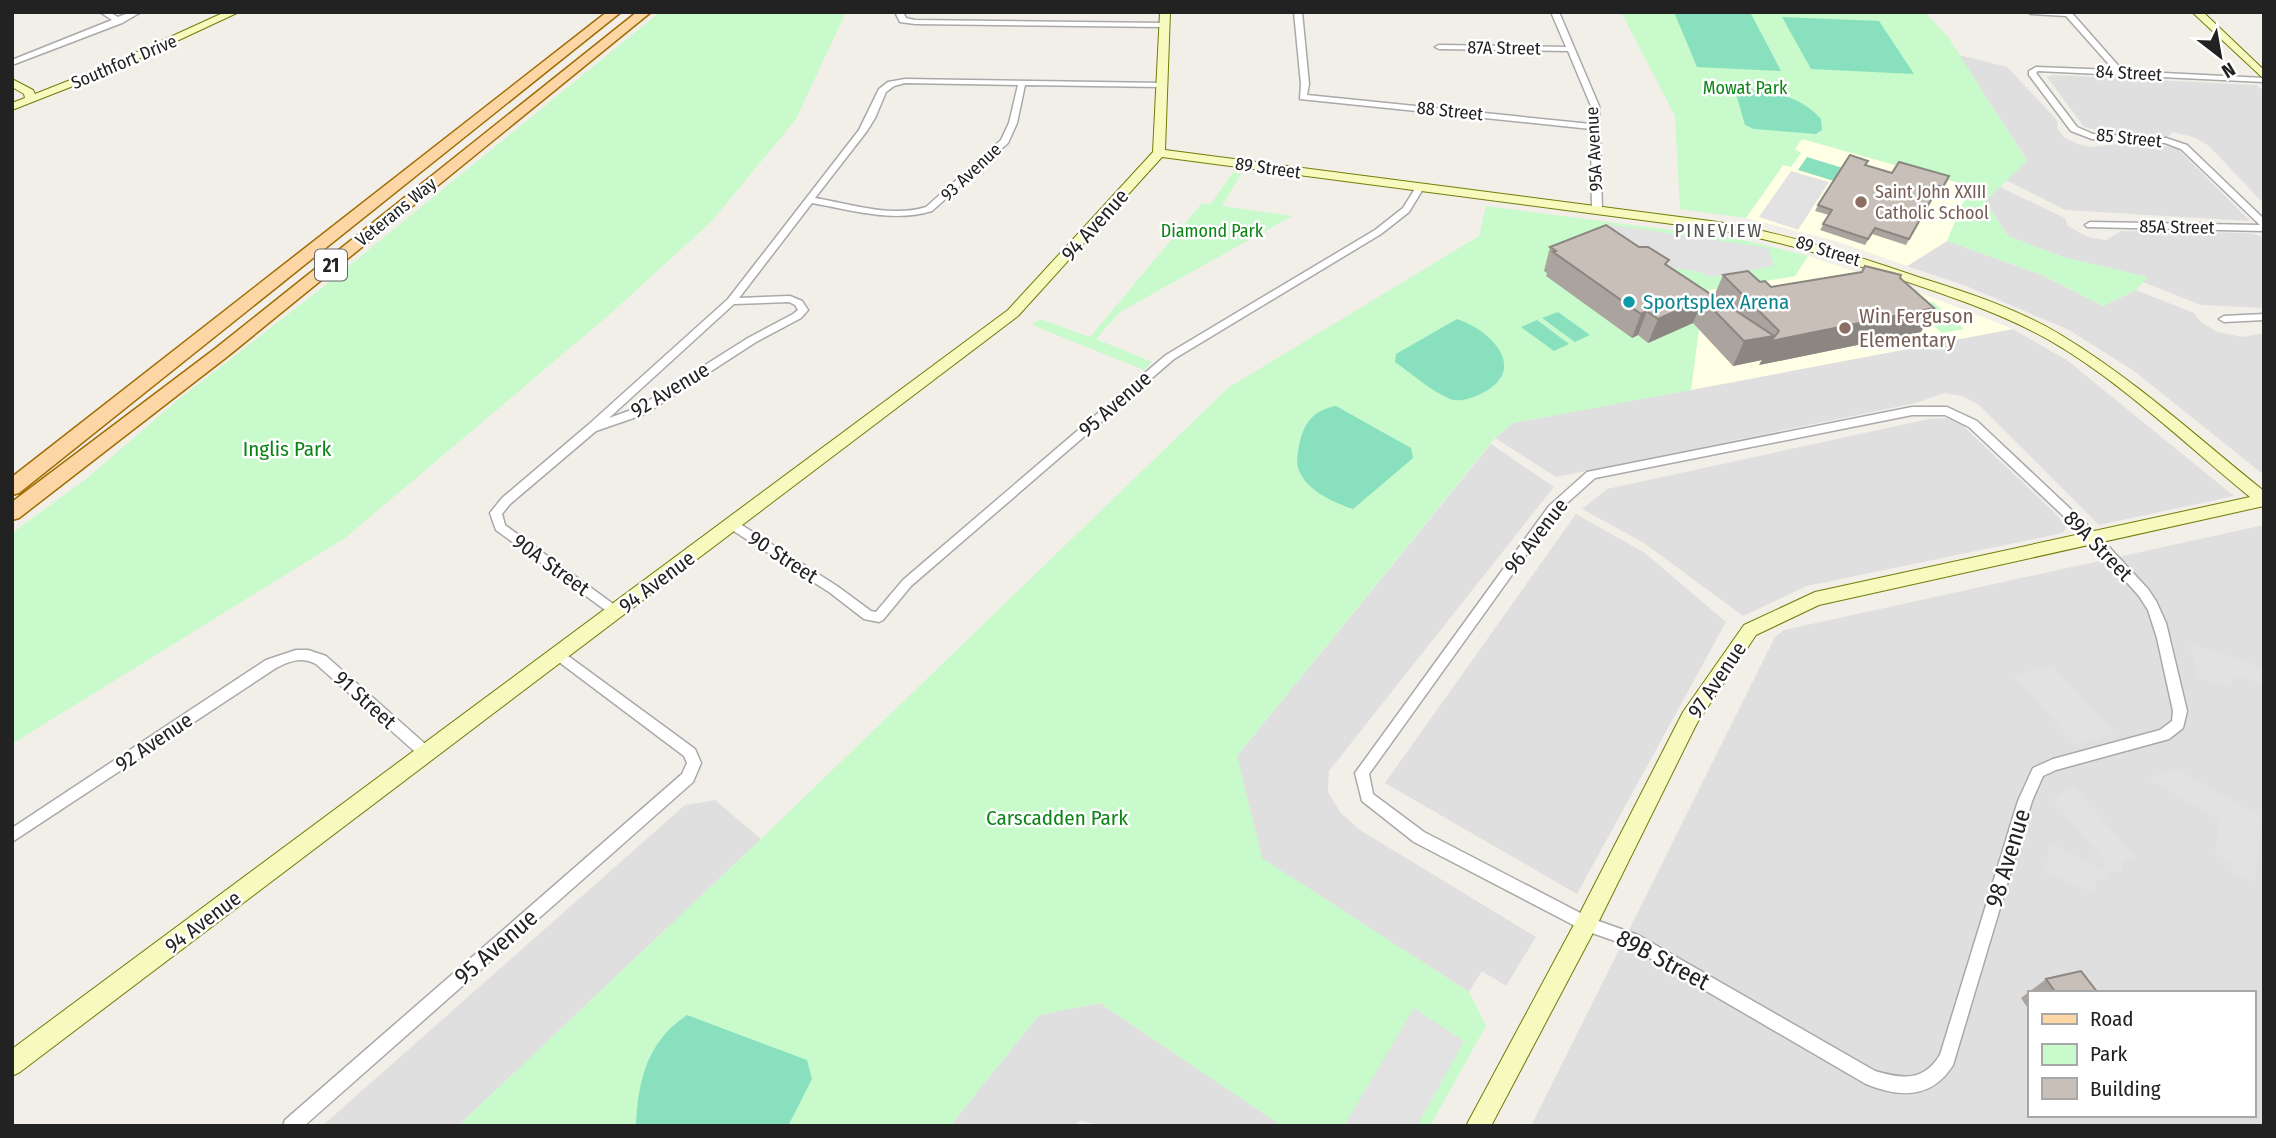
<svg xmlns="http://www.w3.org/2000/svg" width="2276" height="1138" viewBox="0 0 2276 1138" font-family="'Fira Sans Condensed',sans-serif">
  <rect width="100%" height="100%" fill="#f2efe9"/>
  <path fill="#e0dfdf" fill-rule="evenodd" d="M1959 55 2007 67 2057 120 2058 130 2065 138 2078 144 2090 147 2120 144 2176 147 2250 221 2065 210 2006 180 2027 160Z
    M2053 75 2256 85 2264 91V204L2209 146 2196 138 2173 132 2167 137 2112 133 2084 127 2047 77Z
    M2000 187 2065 218 2068 226 2088 237 2106 240 2121 231 2249 233 2262 236 2264 237V308L2201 305 2143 282 2147 277 2063 257 2008 236 1985 201Z
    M1947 241 2042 275 2103 306 2136 290 2194 313 2202 323 2218 332 2243 337 2264 333V475L2134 371 2069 330 1966 286 1907 266Z
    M2013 329 2068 361 2234 496 2099 525 1979 405 1962 396 1944 393 1916 403 1556 477 1495 438 1513 423Z
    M1946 418 1960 423 2058 516 2066 528 2063 533 1807 586 1743 616 1644 543 1582 509 1607 489 1929 419Z
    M1491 444 1554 487 1329 771 1328 792 1340 812 1360 830 1536 937 1506 986 1482 971 1469 992 1261 858 1237 756Z
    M1576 514 1645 553 1726 622 1577 894 1385 783Z
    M2264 525V1126H1531L1775 637 1784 630ZM2029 993H2253V1115H2029Z
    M715 800 761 839 458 1126H322L685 805Z
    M1100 1003 1282 1126H1105L1080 1121 1072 1126H950L1039 1015Z"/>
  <path fill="#ffffe5" d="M1802 139 1971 186 1947 241 1907 266 1839 242 1746 218Z
    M1808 256 1926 295 2013 329 1691 390 1704 290 1795 276Z"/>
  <path fill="#c8facc" d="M660 12H846L796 119 711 222 609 315 345 538 12 744V533L86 479 178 400 323 287Z
    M1621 12H1925L1948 37 2027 161 1985 201 2008 236 2063 257 2148 277 2136 290 2103 306 2042 275 1947 241 1970 186 1802 139 1795 149 1801 153 1791 167 1783 165 1746 218 1680 209 1675 116Z
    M1233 172 1241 174 1222 206 1292 216 1120 312 1096 339 1152 362 1144 370 1032 325 1040 319 1090 337 1202 203 1211 204Z
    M1486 206 1740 239 1808 256 1795 276 1704 291 1691 390 1513 423 1495 438 1237 756 1262 858 1469 992 1486 1026 1430 1126H1282L1100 1003 1039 1015 950 1126H458L761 839 1228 388 1479 236Z
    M1933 302 1964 329 1942 333 1911 306Z"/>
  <path fill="#88e0be" d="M1674 12H1750L1781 71 1697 67Z
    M1782 17 1879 21 1914 74 1811 69Z
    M1748 89C1777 92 1802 98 1821 119L1822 130 1816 134 1754 129 1745 125 1735 90Z
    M1807 157 1843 168 1834 181 1798 170Z
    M1558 312 1590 335 1575 342 1542 318Z
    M1457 319C1495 332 1531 373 1476 396 1469 399 1458 402 1450 399 1431 391 1412 374 1395 362L1396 354Z
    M1537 320 1569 344 1554 351 1521 327Z
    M1336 406 1411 448 1413 458 1353 509C1333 502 1306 491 1298 468 1296 462 1298 452 1299 446 1303 424 1313 410 1336 406Z
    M687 1015 807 1060 812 1079 788 1126H636C638 1080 647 1042 687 1015Z"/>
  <path fill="#e2e2e2" d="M1791 171 1829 182 1798 230 1759 217Z
    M1605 224 1768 248 1774 266 1711 277 1696 271 1652 265Z
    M2190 644 2245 660 2264 672V684L2239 677 2233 679 2231 687 2198 678Z
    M2052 666 2116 733 2076 745 2013 675Z
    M2177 769 2262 817 2255 881 2233 876 2231 863 2215 854 2219 820 2148 778Z
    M2073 787 2137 858 2123 861 2122 871 2109 873 2105 881 2096 879 2095 893 2044 872 2051 844 2102 869 2108 865 2053 800Z
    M1414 1008 1464 1041 1417 1126H1344Z"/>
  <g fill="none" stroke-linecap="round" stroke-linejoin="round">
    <defs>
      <path id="street" d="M100 12H109L118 17 131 12H141L122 23 12 65V60L112 20Z
        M895 12H903L906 18 915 20 1164 23 1168 25 1164 27 915 24 900 22Z
        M1294 12H1302L1309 84 1307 95 1591 124V106L1568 51 1439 49 1435 47 1439 45 1566 47 1551 12H1559L1599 106 1602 210 1597 213 1592 210 1591 129 1300 99 1301 84Z
        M2028 12H2071L2123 71 2264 78V82L2038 71 2036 73 2077 127 2093 134 2166 138 2187 145 2264 219V231L2087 227 2085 225 2090 222 2260 225 2181 149 2165 143 2092 139 2071 131 2029 75V71L2036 67 2114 70 2066 16 2031 14Z
        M905 79 1162 83 1166 85 1162 87 1025 85 1017 123 1008 143 932 211C893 223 851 210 812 203L739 298 790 296 802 301 808 310 801 318 756 342 645 414 596 431 510 504 502 514 505 525 620 609 622 612 620 615H612L496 530 490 513 502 498 588 425 728 299 859 130 879 89 888 82ZM905 83 1018 85 1009 123 1001 140 926 207C891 218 851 204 815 198L867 131 875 118 886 92 894 86ZM789 302 795 305 798 310 793 314 748 338 637 408 609 418 734 304Z
        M1419 186 1423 189 1409 212 1381 234 1174 359 911 586 883 620 879 622 864 619 829 592 729 528 727 525 729 522H737L837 586 871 611 876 612 903 580 1166 355 1375 230 1403 208 1416 187Z
        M2264 314V320L2224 322 2219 319 2224 316Z
        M1912 407H1947L1977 421 2097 534 2148 589 2156 601 2166 623 2187 711 2183 728 2169 739 2056 770 2043 776 2032 801 1953 1065C1932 1099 1900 1098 1866 1084L1629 946 1581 929 1414 842 1362 801 1355 773 1549 506 1587 472ZM1912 415H1945L1969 427 2089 540 2139 596 2148 610 2157 638 2173 711 2172 721 2160 730 2053 759 2033 768 2018 801 1940 1055C1923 1082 1903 1079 1875 1071L1638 935 1590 918 1424 832 1373 794 1369 774 1557 512 1595 478Z
        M296 650H308L326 656 432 750 434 754 432 758 427 760 422 758 316 664C302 656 289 661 276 668L12 842V828L266 660Z
        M560 650 695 749 701 763 693 782 304 1126H283L285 1120 682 774 687 763 684 756 555 659 553 655 555 651Z"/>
      <path id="secondary" d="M225 12H239L119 68 12 110V103L25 98 24 94 12 87V79L33 90 35 94 111 64Z
        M1160 12H1170L1165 150 1718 222C1787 234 1852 254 1918 277 1966 292 2018 309 2061 335 2134 379 2198 438 2264 491V506L1819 605 1756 635 1697 723 1594 931 1491 1126H1466L1578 917 1683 712 1744 625 1815 592 2250 497C2185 444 2122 382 2049 340 2003 314 1952 297 1902 280 1841 260 1782 241 1718 230L1162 157 1018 316 20 1072 12 1076V1049L1008 310 1153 152Z
        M2192 12H2203L2264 70V79Z"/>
      <path id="primary" d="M607 12H621L19 493 12 495V477Z
        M637 12H651L228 356 19 518 12 520V502L216 348Z"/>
    </defs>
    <use href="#street" stroke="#a9a9a9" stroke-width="3"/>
    <use href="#secondary" stroke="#707d05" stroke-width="2"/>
    <use href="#primary" stroke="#a06b00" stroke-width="3"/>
    <use href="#street" fill="#fff" fill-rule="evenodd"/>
    <use href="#secondary" fill="#f7fabf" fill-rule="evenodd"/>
    <use href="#primary" fill="#fcd6a4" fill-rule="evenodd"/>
  </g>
  <path fill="#aba49e" d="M1868 161 1866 166 1892 173 1949 176 1940 193 1936 192 1906 245 1872 234 1865 245 1820 230 1829 215 1815 211 1818 205Z
    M1550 247 1667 265 1714 296 1723 275 1760 282 1771 287 1900 278 1921 332 1759 365 1762 360 1733 366 1693 323 1648 343 1638 335 1632 338 1546 276 1547 273 1544 271Z
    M2046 979 2098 993H2029V1010L2021 998Z"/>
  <path fill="#8b8681" d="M1703 299 1693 323 1648 343 1658 319Z
    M1934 308 1921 332 1759 365 1762 360 1733 366 1744 341 1774 336 1772 341Z
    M1647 311 1638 335 1632 338 1641 314Z"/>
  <path fill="#c7bfb8" stroke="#8b8681" stroke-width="2" d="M1850 155 1868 161 1865 165 1892 173 1899 162 1949 176 1943 187 1939 186 1909 239 1875 228 1868 239 1823 224 1832 210 1818 205Z
    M1606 225 1639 247H1648L1669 260 1665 264 1774 336 1744 341 1703 299 1658 319 1647 311 1641 314 1553 252 1556 251 1550 247Z
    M1865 266 1901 275 1900 278 1934 308 1771 341 1779 331 1723 275 1748 271 1760 282 1765 281 1771 287 1862 272Z
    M2081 971 2098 993H2056L2046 979Z"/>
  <g fill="#8d6e63" stroke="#fff" stroke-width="2.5">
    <circle cx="1861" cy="202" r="7"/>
    <circle cx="1845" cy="328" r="7"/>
  </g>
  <circle fill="#0f9aa8" stroke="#fff" stroke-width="2.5" cx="1629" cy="302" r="7"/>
  <g text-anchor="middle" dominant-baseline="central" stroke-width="5" stroke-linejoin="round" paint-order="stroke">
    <g font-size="18" fill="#222" stroke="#fff">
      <text transform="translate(1504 48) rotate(1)">87A Street</text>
      <text transform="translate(124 62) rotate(-23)">Southfort Drive</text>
      <text transform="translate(2129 73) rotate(3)">84 Street</text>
      <text transform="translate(1450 111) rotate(6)">88 Street</text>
      <text transform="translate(2129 138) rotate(6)">85 Street</text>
      <text transform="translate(1594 149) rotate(-93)">95A Avenue</text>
      <text transform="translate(1268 168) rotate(8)">89 Street</text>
      <text transform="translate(971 172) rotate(-43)">93 Avenue</text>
      <text transform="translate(396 212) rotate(-39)">Veterans Way</text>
      <text transform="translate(2177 227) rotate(1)">85A Street</text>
      <text transform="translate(1828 251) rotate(17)">89 Street</text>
    </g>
    <g font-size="18" fill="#0c8416" stroke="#fff">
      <text x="1745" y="88">Mowat Park</text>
      <text x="1212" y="231">Diamond Park</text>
    </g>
    <g font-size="18" fill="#785e54" stroke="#fff" text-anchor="start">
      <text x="1875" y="192">Saint John XXIII<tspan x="1875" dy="21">Catholic School</tspan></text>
    </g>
    <g font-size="19" letter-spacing="2" fill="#555" stroke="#fff">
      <text x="1719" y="230">PINEVIEW</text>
    </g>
    <rect fill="#fff" stroke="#646464" stroke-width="2" x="315" y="249.5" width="32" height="31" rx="5"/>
    <g font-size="19" font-weight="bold" fill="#222">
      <text x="331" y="265">21</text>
    </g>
    <g font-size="21" fill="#222" stroke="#fff">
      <text transform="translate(1095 225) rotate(-48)">94 Avenue</text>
      <text transform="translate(670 390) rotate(-31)">92 Avenue</text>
      <text transform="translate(1115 404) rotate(-41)">95 Avenue</text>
      <text transform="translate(1536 536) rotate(-52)">96 Avenue</text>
      <text transform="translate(2098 546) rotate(46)">89A Street</text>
      <text transform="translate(783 557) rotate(33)">90 Street</text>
      <text transform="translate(551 565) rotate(36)">90A Street</text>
      <text transform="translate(657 582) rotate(-37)">94 Avenue</text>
      <text transform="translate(1717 680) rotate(-56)">97 Avenue</text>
      <text transform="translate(365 700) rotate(42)">91 Street</text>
      <text transform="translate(154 742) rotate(-34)">92 Avenue</text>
      <text transform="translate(203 922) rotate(-37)">94 Avenue</text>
    </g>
    <g font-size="21" fill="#0d838f" stroke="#fff" text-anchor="start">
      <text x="1643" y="302">Sportsplex Arena</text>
    </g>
    <g font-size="21" fill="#785e54" stroke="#fff" text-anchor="start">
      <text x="1859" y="316">Win Ferguson<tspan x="1859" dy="24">Elementary</tspan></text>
    </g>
    <g font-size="21" fill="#0c8416" stroke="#fff">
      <text x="287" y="449">Inglis Park</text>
      <text x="1057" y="818">Carscadden Park</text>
    </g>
    <g font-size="24" fill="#222" stroke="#fff">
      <text transform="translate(2008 858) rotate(-73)">98 Avenue</text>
      <text transform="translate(496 947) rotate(-41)">95 Avenue</text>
      <text transform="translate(1663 960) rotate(28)">89B Street</text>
    </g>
  </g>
  <rect width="2276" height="1138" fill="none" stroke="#222222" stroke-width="28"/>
  <rect x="2028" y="991" width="228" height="126" fill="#ffffff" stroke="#a7a7a7" stroke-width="2"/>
  <rect x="2042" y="1014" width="35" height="10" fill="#fcd6a4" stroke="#a7a7a7" stroke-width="2"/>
  <text x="2090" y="1026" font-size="21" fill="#222222">Road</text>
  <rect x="2042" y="1044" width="35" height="21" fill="#c8facc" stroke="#a7a7a7" stroke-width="2"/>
  <text x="2090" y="1061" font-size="21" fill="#222222">Park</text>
  <rect x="2042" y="1078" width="35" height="21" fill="#c7bfb8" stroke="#a7a7a7" stroke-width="2"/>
  <text x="2090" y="1096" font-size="21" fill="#222222">Building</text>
  <g transform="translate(2220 56) rotate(149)" stroke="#ffffff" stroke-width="5" paint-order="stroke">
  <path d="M0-5L12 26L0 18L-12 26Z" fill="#222222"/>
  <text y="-10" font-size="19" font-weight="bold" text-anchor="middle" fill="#222222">N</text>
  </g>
</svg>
